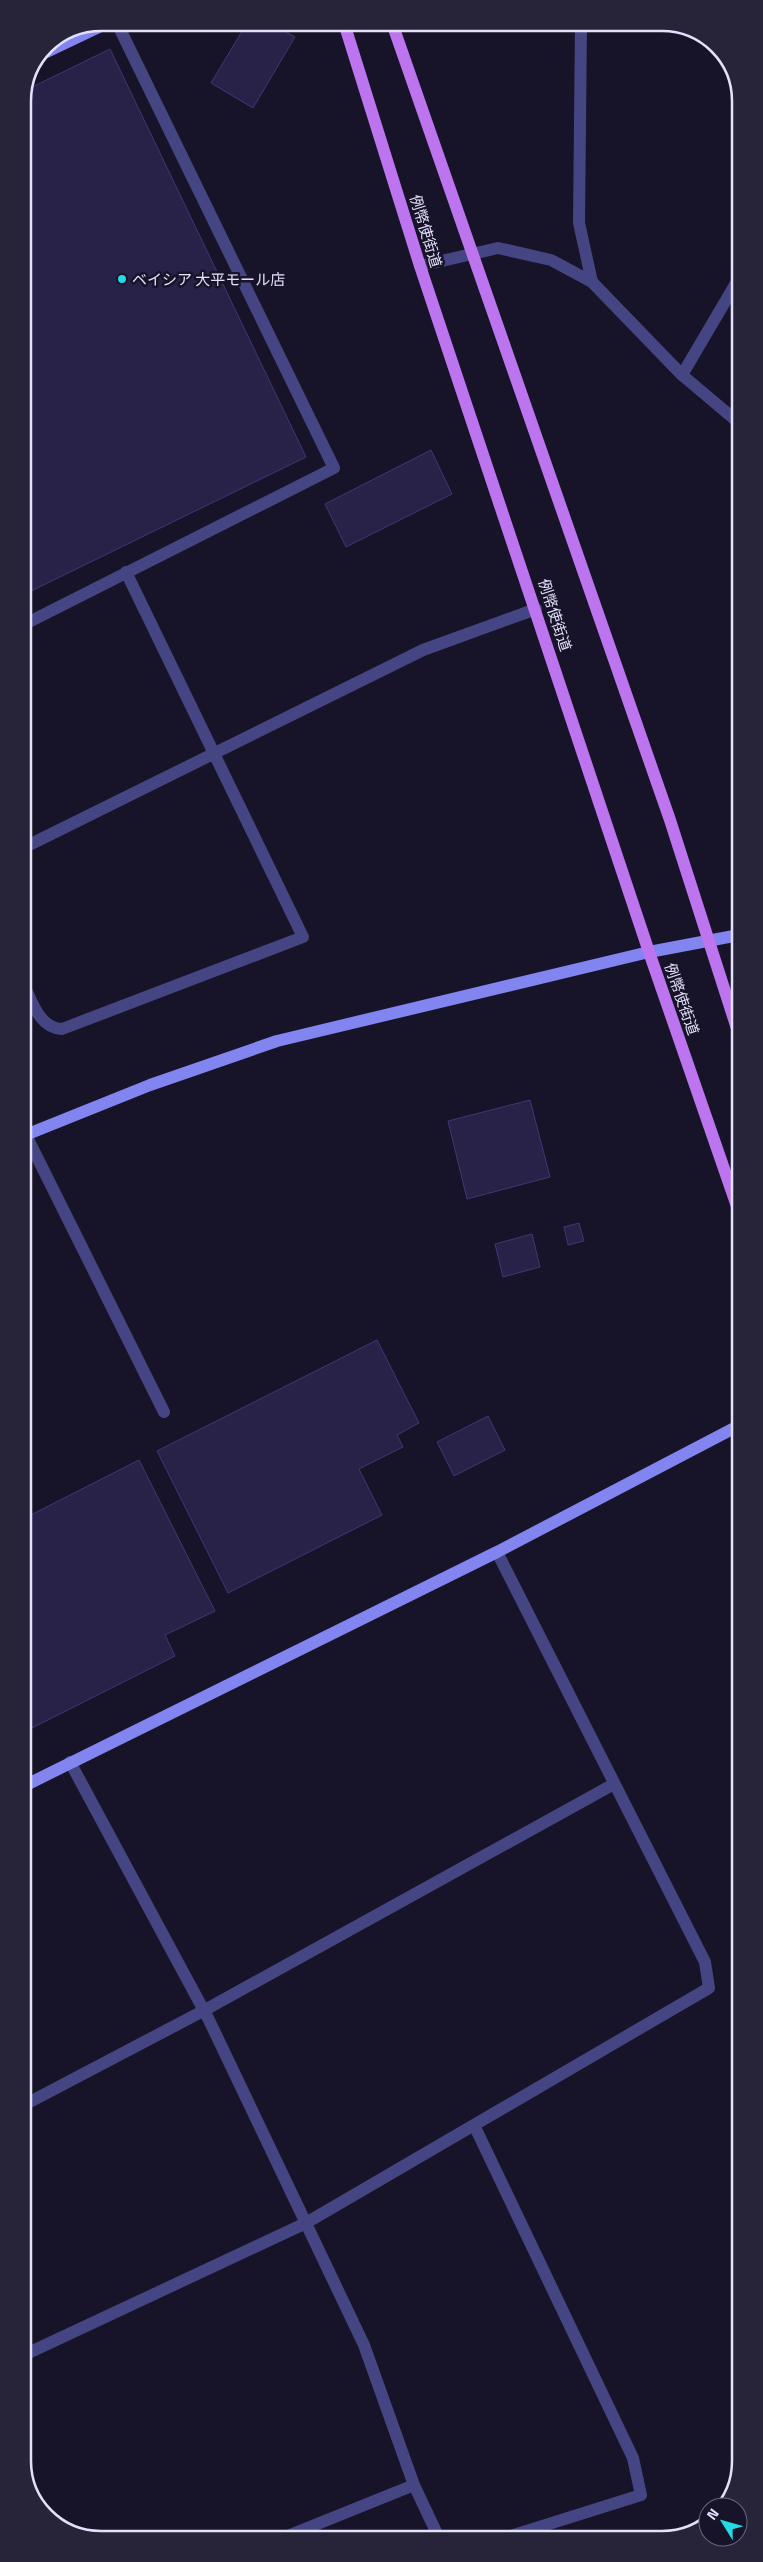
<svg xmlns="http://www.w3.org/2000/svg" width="763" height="2562" viewBox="0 0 763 2562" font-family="'Titillium Web','Noto Sans JP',sans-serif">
  <rect width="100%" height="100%" fill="#171429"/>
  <path fill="#292248" stroke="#403772" d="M247 23H270L295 37 253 108 211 83Z
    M110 49 306 457 23 595V101L28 89Z
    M431 450 452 494 346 547 325 504Z
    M530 1100 550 1177 467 1199 448 1121Z
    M579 1223 584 1241 568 1245 564 1227Z
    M532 1234 540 1267 503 1277 495 1244Z
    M377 1340 419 1423 397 1435 403 1447 359 1469 382 1515 228 1593 157 1451Z
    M488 1416 505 1450 454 1476 437 1442Z
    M139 1460 215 1611 165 1635 175 1656 24 1732 23 1519Z"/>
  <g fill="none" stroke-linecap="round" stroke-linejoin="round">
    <path stroke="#454583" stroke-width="12" d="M23 625 334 468 117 23
      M23 848 423 650 536 609
      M23 983C32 1001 39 1028 62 1029L303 937 126 572
      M26 1135 164 1412"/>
    <path stroke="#454583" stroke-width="12" d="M581 23 579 223 592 282
      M420 266 498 248 551 260 592 282 682 375 739 423
      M682 375 739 278
      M70 1762 209 2020 364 2345 414 2485 439 2538
      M24 2105 203 2011 614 1784
      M474 2125 633 2458 641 2495 504 2538
      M24 2355 306 2223 709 1988 705 1962 497 1552
      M280 2539 414 2485"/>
    <path stroke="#8284f0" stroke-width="12" d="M42 54 107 23
      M23 1136 150 1085 277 1041 649 952 739 935
      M24 1786 497 1552 740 1425"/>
    <path stroke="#bc74ef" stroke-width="12" d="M344 23 420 266 649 952 740 1215
      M392 23 670 820 740 1038"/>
  </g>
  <circle fill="#23dae5" stroke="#171429" stroke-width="2" cx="122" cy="279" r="5"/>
  <g text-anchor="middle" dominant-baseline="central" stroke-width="5" stroke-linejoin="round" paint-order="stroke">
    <g font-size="15" fill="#e2e0fb" stroke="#171429">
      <text transform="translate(426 231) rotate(73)">例幣使街道</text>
      <text transform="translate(555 615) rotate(72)">例幣使街道</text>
      <text transform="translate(682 999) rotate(71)">例幣使街道</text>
    </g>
    <g font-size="15" fill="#e2e0fb" stroke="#171429" text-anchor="start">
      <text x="132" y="279">ベイシア 大平モール店</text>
    </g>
  </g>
  <path d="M0 0H763V2562H0ZM101 31H662A70 70 0 0 1 732 101V2461A70 70 0 0 1 662 2531H101A70 70 0 0 1 31 2461V101A70 70 0 0 1 101 31Z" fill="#27243a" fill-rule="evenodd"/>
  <path fill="none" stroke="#e2e0fb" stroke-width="2.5" d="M101 31H662A70 70 0 0 1 732 101V2461A70 70 0 0 1 662 2531H101A70 70 0 0 1 31 2461V101A70 70 0 0 1 101 31Z"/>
  <g transform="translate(723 2522) rotate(307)"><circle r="24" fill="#171429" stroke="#68667d"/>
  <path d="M0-4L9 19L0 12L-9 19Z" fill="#23dae5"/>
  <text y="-8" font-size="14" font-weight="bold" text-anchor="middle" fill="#e2e0fb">N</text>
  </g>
</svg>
